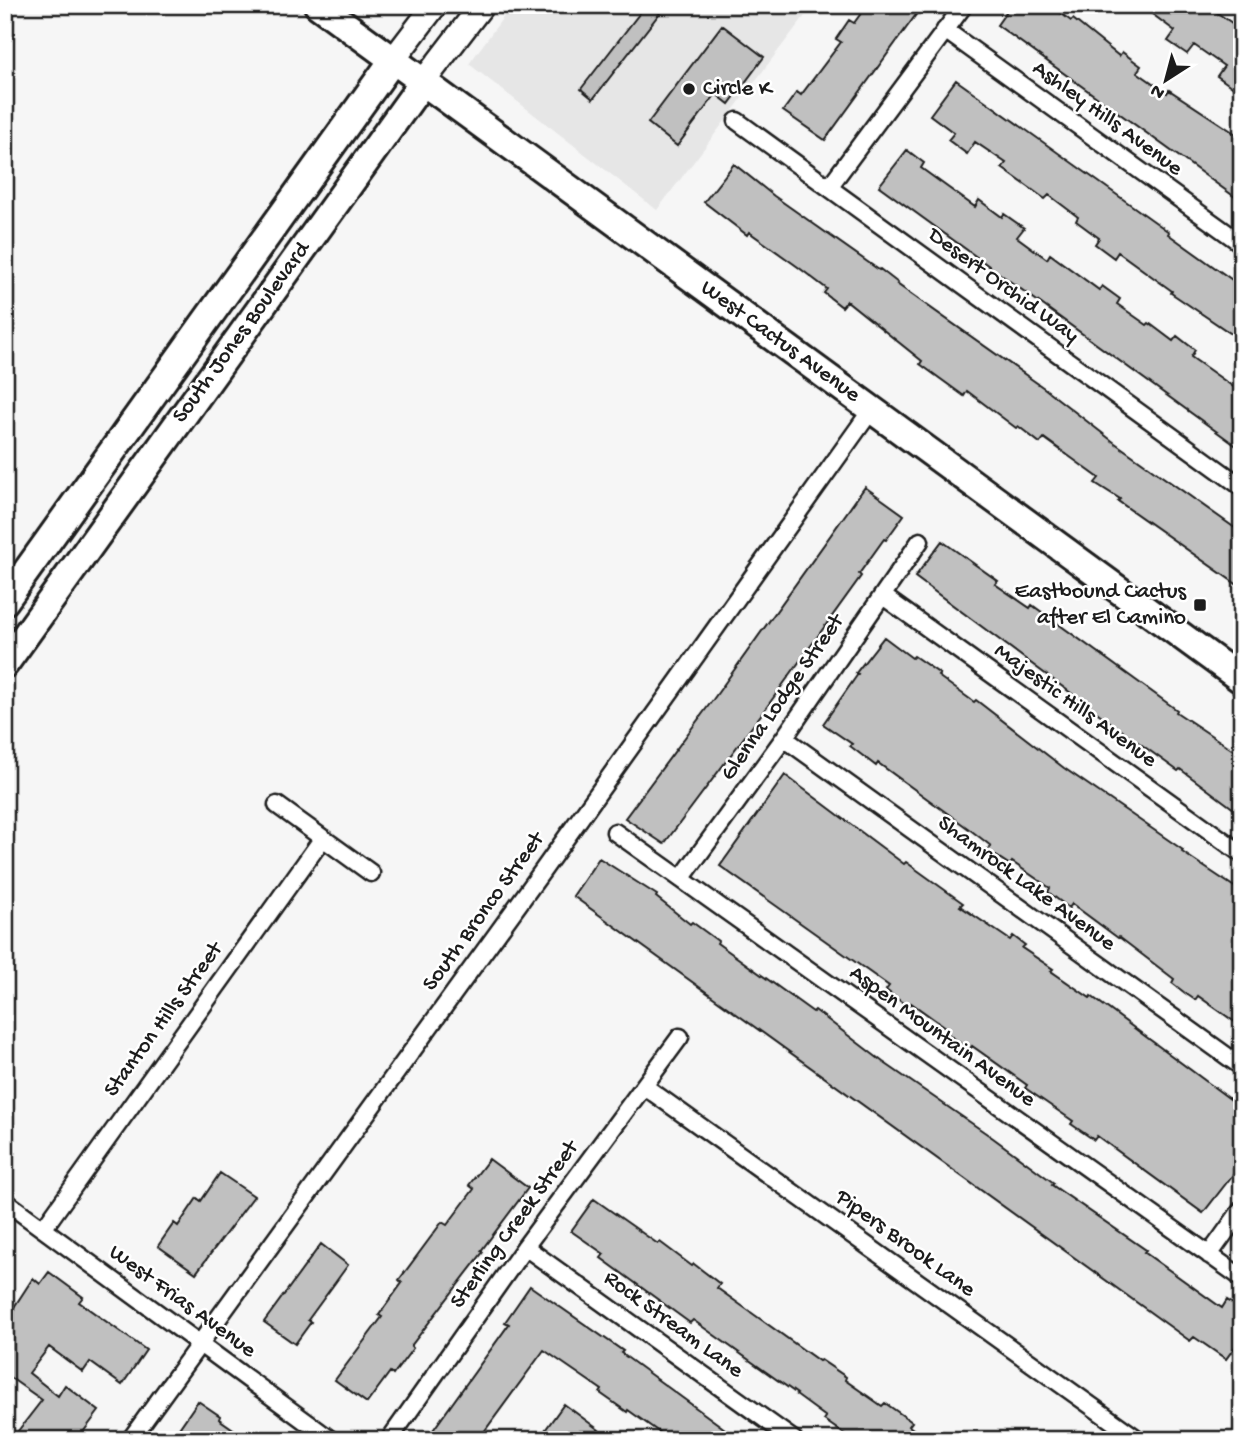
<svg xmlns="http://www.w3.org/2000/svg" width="1247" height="1445" viewBox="0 0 1247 1445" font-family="'Gochi Hand',sans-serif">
  <rect width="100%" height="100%" fill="#f6f6f6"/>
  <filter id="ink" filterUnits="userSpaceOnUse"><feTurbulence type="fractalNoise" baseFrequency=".0143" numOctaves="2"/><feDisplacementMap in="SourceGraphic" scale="14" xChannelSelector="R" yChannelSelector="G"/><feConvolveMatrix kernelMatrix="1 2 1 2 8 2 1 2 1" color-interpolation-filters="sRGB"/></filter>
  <g filter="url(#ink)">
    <path fill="#e6e6e6" d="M512 5H813L657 210 469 64Z"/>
    <path fill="#c0c0c0" stroke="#1c1c1c" stroke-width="2" d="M646 5H666L593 99 581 89Z
      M867 5H923L825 140 783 111 797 92 801 95 841 42 836 39 849 20 854 23Z
      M1011 5H1050L1071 21 1073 19 1119 56 1122 52 1141 66 1137 72 1167 93 1169 90 1242 138V202L997 25Z
      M1140 5H1206L1242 30V81L1235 89 1217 76 1224 66 1194 45 1187 54 1168 41 1175 31Z
      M722 25 764 57 729 104 716 94 677 146 648 123Z
      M956 80 1169 232 1168 234 1242 287V341L1171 293 1172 291 1118 252 1114 258 1095 244 1099 238 1076 221 1078 217 1049 195 1045 199 1002 168 1006 163 975 142 967 154 948 140 954 133 930 115Z
      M907 150 924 163 921 168 975 207 979 200 1002 217 1004 214 1024 228 1017 237 1047 259 1050 254 1099 290 1102 286 1120 299 1117 304 1147 325 1149 323 1173 341 1177 336 1195 350 1191 357 1242 393V450L879 186Z
      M734 164 774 196 879 270 880 269 898 283 897 284 1044 388 1115 443 1242 533V588L1118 501 1120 499 1095 483 1099 478 1044 438 1040 443 1018 426 1016 428 967 391 964 396 920 364 922 361 847 301 842 307 824 293 827 289 798 267 749 232 747 235 704 202Z
      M865 487 904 515 886 540 884 539 859 574 861 576 766 708 664 844 625 818 712 701Z
      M942 541 998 581 995 584 1030 608 1032 605 1177 710 1176 712 1242 756V815L1180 769 1178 771 1110 722 915 577Z
      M884 637 912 658 914 656 940 674 938 676 974 702 976 700 1064 768 1183 850 1182 852 1242 892V1027L1198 996 1195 1000 1185 993 1172 983 1174 979 1119 937 1118 938 1072 904 1069 908 1048 892 1050 888 1012 862 1010 865 987 850 991 846 973 832 878 763 876 766 850 746 852 744 823 724 858 674 856 673Z
      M785 775 904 864 906 862 963 903 960 906 1010 940 1013 936 1025 945 1022 948 1053 969 1051 971 1090 998 1091 996 1242 1108V1163L1203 1213 1097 1136 1094 1140 1071 1124 1073 1121 1025 1088 1027 1085 972 1046 969 1050 947 1033 949 1030 911 1003 908 1007 886 990 889 986 720 866Z
      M599 858 657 895 656 897 690 924 692 922 718 941 717 943 813 1012 815 1010 883 1062 993 1138 1054 1183 1052 1185 1146 1250 1144 1252 1222 1308 1227 1300 1242 1310V1337L1226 1359 1194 1337 1190 1341 573 896Z
      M489 1159 528 1188 481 1251 483 1252 411 1346 413 1348 393 1375 390 1372 367 1403 335 1380 382 1317 379 1315 402 1283 399 1280 442 1222 447 1225 474 1189 469 1185Z
      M220 1173 254 1196 196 1273 158 1246 174 1223 178 1226 197 1198 201 1201Z
      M594 1199 658 1244 660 1242 692 1266 694 1264 720 1284 717 1288 819 1361 821 1360 846 1377 845 1380 882 1406 885 1403 912 1422 909 1426 928 1440H853L824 1420 826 1417 796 1395 797 1394 693 1320 690 1323 601 1258 604 1254 571 1231Z
      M321 1244 348 1265 308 1320 311 1322 295 1344 264 1322Z
      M49 1272 83 1297 79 1302 146 1350 122 1385 90 1362 83 1372 49 1347 29 1373 58 1396 65 1385 99 1411 77 1440H11L42 1400 5 1374V1321L33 1278 40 1284Z
      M530 1286 623 1351 621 1353 740 1440H670L628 1410 627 1412 600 1393 602 1390 544 1350 478 1440H426L509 1324 505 1322Z
      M198 1401 220 1416 219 1419 249 1440H171Z
      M564 1404 599 1430 592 1440H538Z"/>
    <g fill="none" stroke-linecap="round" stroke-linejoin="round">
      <defs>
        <path id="street" d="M945 30 1242 244
          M737 121 1242 487
          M829 187 964 5
          M883 596 1242 854
          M784 738 1242 1067
          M277 805 371 873
          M615 832 1242 1278
          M681 879 784 738 920 541
          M644 1086 1139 1440
          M5 1201 331 1440
          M43 1229 323 838
          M525 1247 794 1440
          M1209 1255 1242 1209
          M130 1440 541 873 872 409
          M389 1440 525 1247 680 1037"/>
        <path id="secondary" d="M393 60 435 5
          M423 82 482 5"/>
        <path id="primary" d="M318 5 1242 680
          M5 601 393 60
          M5 664 423 82"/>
      </defs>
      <use href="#street" stroke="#1c1c1c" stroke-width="21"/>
      <use href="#secondary" stroke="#1c1c1c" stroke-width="28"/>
      <use href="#primary" stroke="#1c1c1c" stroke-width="32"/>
      <use href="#street" stroke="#fff" stroke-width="16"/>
      <use href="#secondary" stroke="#fff" stroke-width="23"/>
      <use href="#primary" stroke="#fff" stroke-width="26"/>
    </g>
  </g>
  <g fill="#1c1c1c" stroke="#fff" stroke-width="2.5">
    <circle cx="689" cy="89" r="7"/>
    <rect x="1193" y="598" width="14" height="14" rx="3.5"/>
  </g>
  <g text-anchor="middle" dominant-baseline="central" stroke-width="5" stroke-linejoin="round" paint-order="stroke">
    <g font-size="23" fill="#1c1c1c" stroke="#fff" text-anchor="start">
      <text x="703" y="89">Circle K</text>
      <text x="1186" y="592" text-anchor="end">Eastbound Cactus<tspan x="1186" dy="26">after El Camino</tspan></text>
    </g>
    <g font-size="23" fill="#1c1c1c" stroke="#fff">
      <text transform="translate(1107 119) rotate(36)">Ashley Hills Avenue</text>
      <text transform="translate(1003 286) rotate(36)">Desert Orchid Way</text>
      <text transform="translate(242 333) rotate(-54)">South Jones Boulevard</text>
      <text transform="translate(780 342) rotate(36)">West Cactus Avenue</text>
      <text transform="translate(783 698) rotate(-55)">Glenna Lodge Street</text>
      <text transform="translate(1075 706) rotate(36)">Majestic Hills Avenue</text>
      <text transform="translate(1026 884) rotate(36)">Shamrock Lake Avenue</text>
      <text transform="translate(484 912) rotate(-54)">South Bronco Street</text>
      <text transform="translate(164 1020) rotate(-54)">Stanton Hills Street</text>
      <text transform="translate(942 1037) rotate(36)">Aspen Mountain Avenue</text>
      <text transform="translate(515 1225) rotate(-54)">Sterling Creek Street</text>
      <text transform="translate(905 1244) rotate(36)">Pipers Brook Lane</text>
      <text transform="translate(182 1302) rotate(36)">West Frias Avenue</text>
      <text transform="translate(673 1325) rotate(36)">Rock Stream Lane</text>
    </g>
  </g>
  <rect width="1247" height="1445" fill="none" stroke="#fff" stroke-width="28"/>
  <rect x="14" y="14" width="1219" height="1417" fill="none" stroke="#1c1c1c" stroke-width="2.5" filter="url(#ink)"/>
  <g transform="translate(1166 80) rotate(216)" stroke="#ffffff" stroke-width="5" paint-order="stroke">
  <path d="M0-5L12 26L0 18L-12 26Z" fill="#1c1c1c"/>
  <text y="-10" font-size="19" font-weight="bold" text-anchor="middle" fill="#1c1c1c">N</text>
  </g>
</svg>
